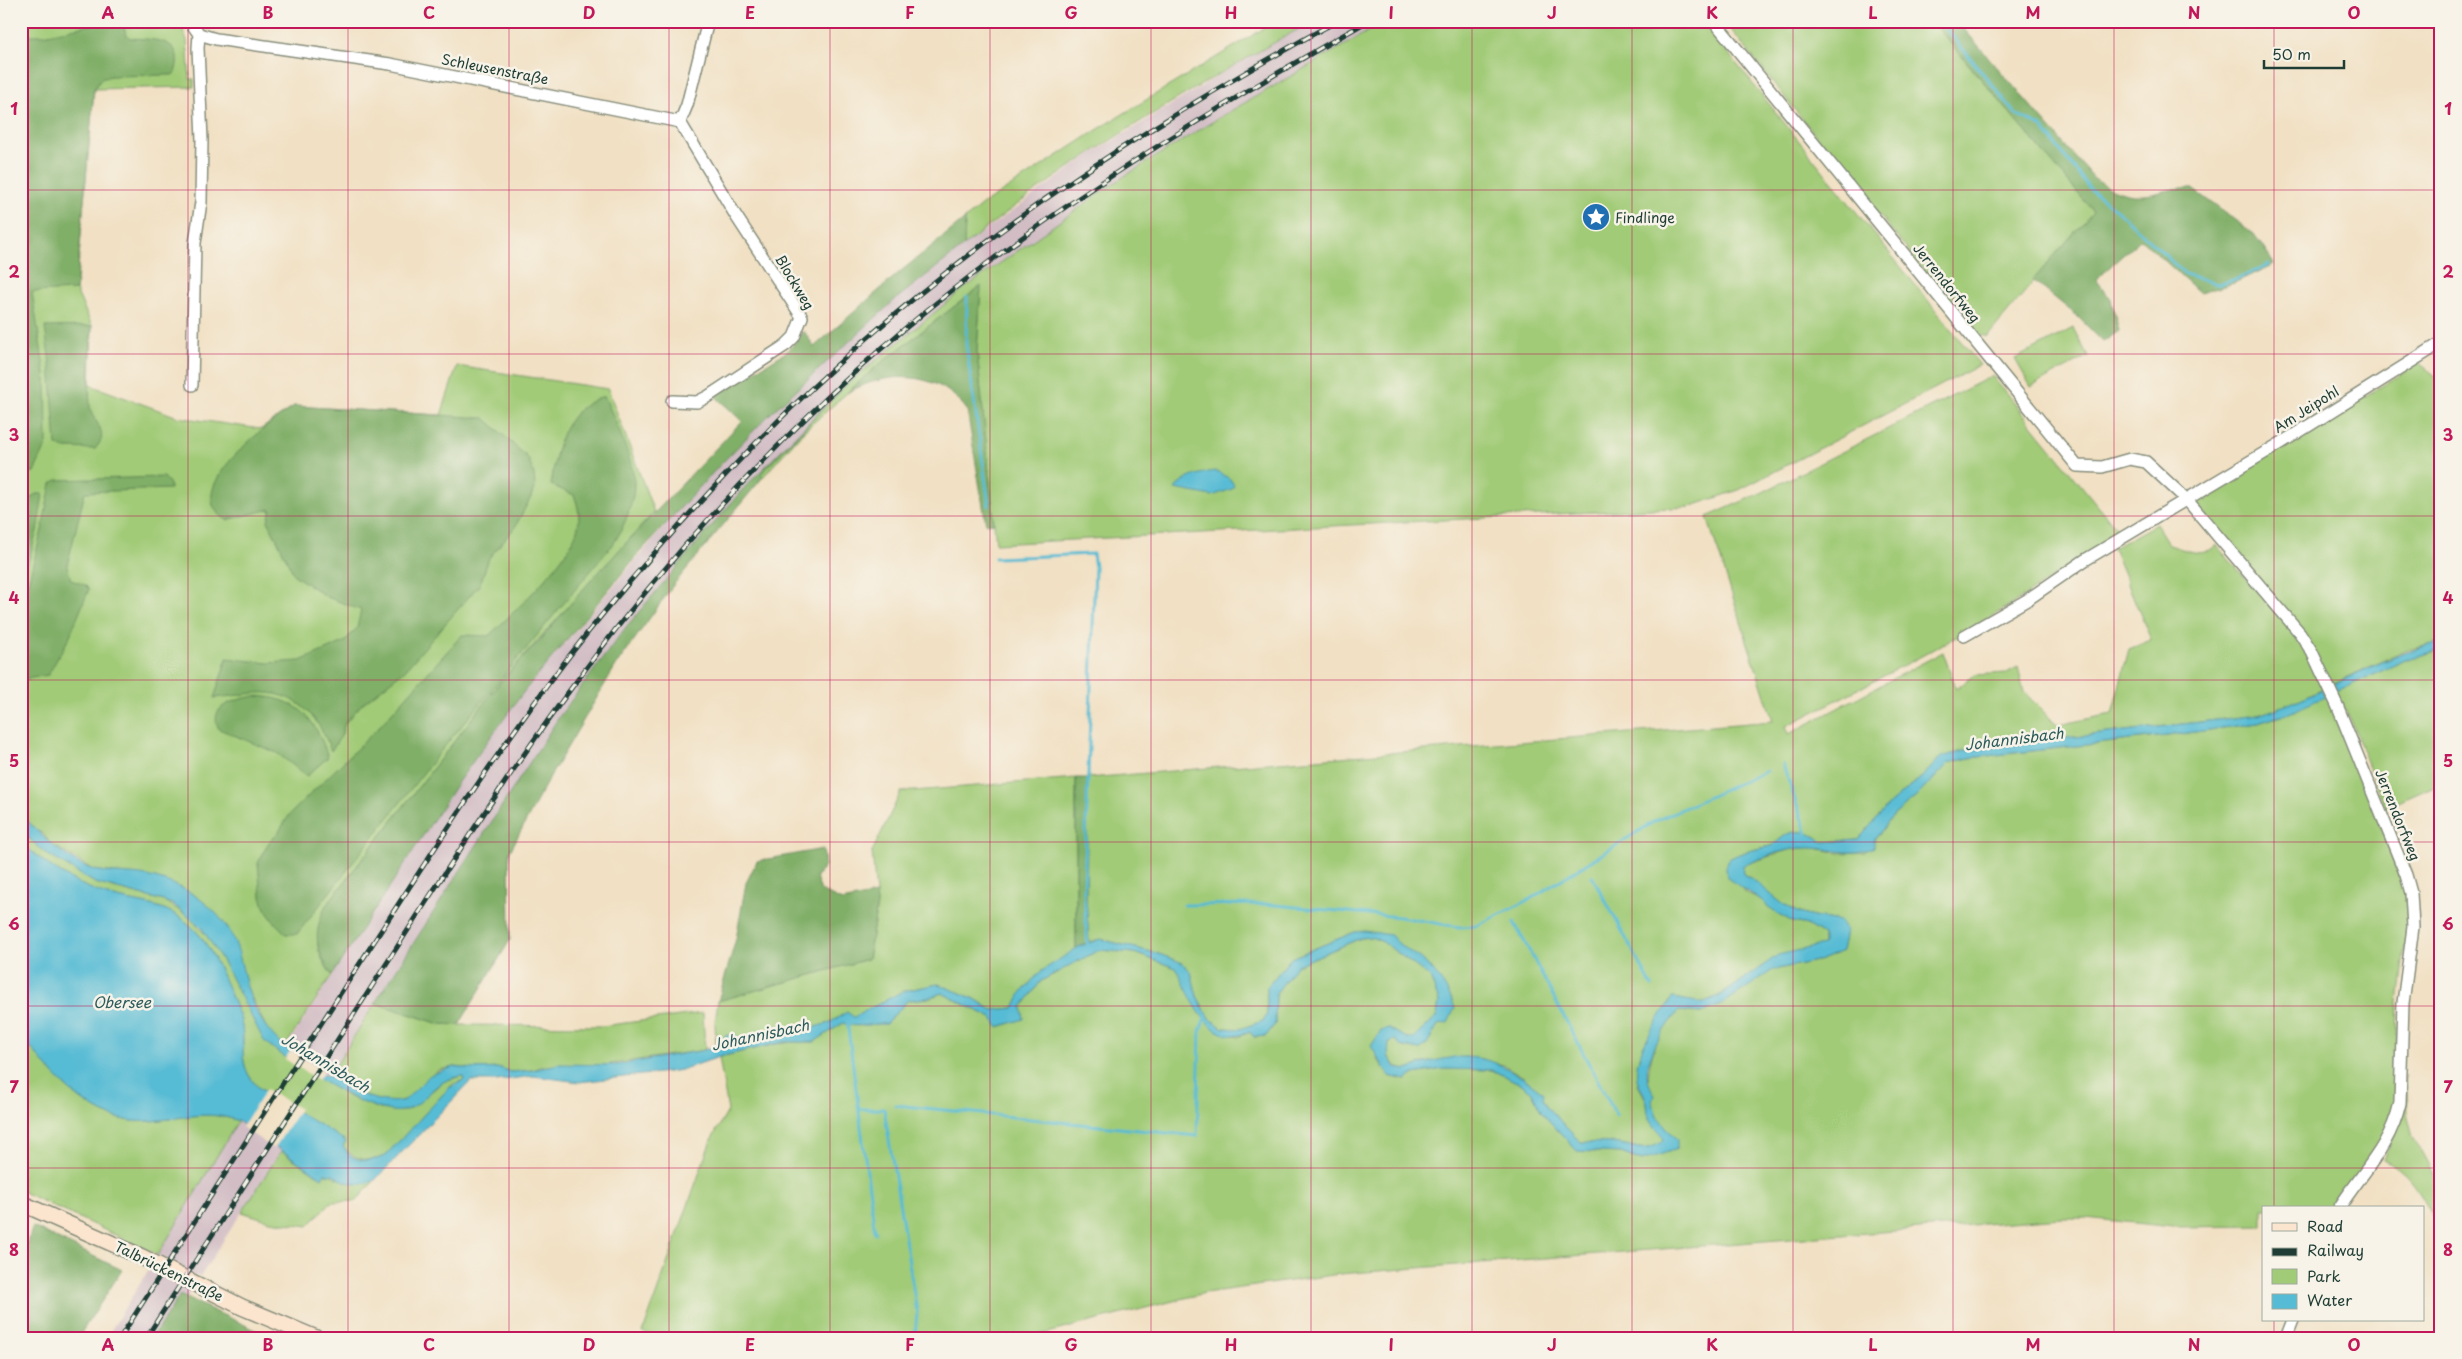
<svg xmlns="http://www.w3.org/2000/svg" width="2462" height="1359" viewBox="0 0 2462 1359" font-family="'Playpen Sans',sans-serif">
  <rect width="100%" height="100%" fill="#f7f3e8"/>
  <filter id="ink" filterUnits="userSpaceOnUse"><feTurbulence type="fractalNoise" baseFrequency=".02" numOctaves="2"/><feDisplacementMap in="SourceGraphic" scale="10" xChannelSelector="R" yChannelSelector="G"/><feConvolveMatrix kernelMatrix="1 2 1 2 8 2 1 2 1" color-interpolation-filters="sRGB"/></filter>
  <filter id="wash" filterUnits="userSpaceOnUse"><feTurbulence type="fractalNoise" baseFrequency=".0096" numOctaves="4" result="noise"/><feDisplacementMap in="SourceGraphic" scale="20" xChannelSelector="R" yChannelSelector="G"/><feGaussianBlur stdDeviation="1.12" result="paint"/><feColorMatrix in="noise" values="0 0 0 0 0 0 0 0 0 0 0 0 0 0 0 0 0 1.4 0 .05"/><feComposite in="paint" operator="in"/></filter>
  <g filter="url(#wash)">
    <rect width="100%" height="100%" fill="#f1e0c3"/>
    <path fill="#d2bdc5" d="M1313 21H1386L1217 119 1120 179 962 290 961 301 866 369 845 386 742 490 626 627 559 717 200 1277 196 1275 190 1292 162 1338H106L158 1255 238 1121 458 782 525 690 685 502 770 414 826 362 896 299 951 255 1088 156 1246 59Z"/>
    <path fill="#a1cb77" stroke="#608456" d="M21 21H179L187 40 190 79H194V87L94 89 76 290 92 326 90 385 178 417 261 429 294 406 441 415 457 366 608 389 654 512 502 680 325 907C316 938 312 947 332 975L284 1048 269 1033 247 988 243 972 193 894 155 878 93 870 51 844 43 834 33 828 21 813Z
      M1276 21H1313C1193 88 1071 158 964 246L965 219 982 205 1100 128Z
      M1386 21H1702L1980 365 1739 490 1689 507 996 544 977 351 981 286 877 366 803 432 763 477 760 474 845 386 962 290 1120 179 1217 119Z
      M1724 21H1932L2093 211 1987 337 1977 334 1976 336Z
      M2073 328 2088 356 2031 387 2015 359Z
      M2419 363 2441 380V642L2408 650 2331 684 2195 501Z
      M1992 376 2120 533C2088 552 2058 574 2028 594 1951 644 1867 684 1786 726L1789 734 1943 652 1956 689 1975 675 2006 673 2018 667 2024 692 2057 725 2112 714 2129 649 2151 640 2113 548 2156 524 2169 545C2184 549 2205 560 2216 545L2298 638 2325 687 2287 706 2258 715 1967 750 1949 755 1929 771 1890 803 1858 840 1822 842C1814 833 1797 828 1786 835 1779 839 1775 846 1766 847 1753 850 1742 852 1729 859L1745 892 1760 899 1773 911 1793 922 1807 925 1823 935V945C1804 951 1786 953 1768 963 1747 974 1729 994 1706 1001 1698 1004 1681 999 1672 998L1639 1056 1638 1085 1647 1102 1648 1117 1653 1126 1662 1133 1664 1140C1646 1154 1639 1147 1620 1144 1607 1142 1593 1143 1580 1142L1548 1108 1543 1098 1525 1078 1504 1065 1464 1057 1424 1063 1404 1070C1391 1064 1385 1057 1389 1042L1396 1040 1427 1044 1452 999 1432 969 1419 958 1395 942 1355 932 1291 958 1267 987V1016L1263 1021 1240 1029 1223 1028 1209 1018 1197 996 1191 972 1159 954 1100 939 1089 942 1086 898 1088 778 1773 721 1707 517 1763 492Z
      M2441 650V783L2385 808 2350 718 2335 692 2410 658Z
      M2329 694 2378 819 2410 906 2398 1002 2395 1103 2389 1126 2376 1152 2333 1208H2263V1226L2173 1227 2086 1218H2061L1340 1274 1205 1293 1027 1338H657L643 1332 711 1140 728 1111 719 1057 785 1042H814L843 1023C856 1029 871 1023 886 1024L908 1000 928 998 942 993 992 1018 1022 1007 1041 981 1099 950 1134 953 1176 968 1217 1031 1238 1037 1250 1032 1254 1037 1266 1036 1275 1024 1276 993 1297 965 1361 938 1371 937 1383 942 1430 977 1439 1001 1437 1016 1414 1038H1407L1388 1028 1377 1058 1389 1076 1405 1080 1414 1074 1443 1069 1492 1070 1523 1085 1532 1092 1542 1113 1577 1151 1621 1153 1642 1161 1677 1140C1671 1132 1662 1125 1657 1116 1638 1080 1652 1038 1679 1011L1701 1013 1773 970 1821 960 1842 951 1846 931 1840 921C1824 918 1806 918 1791 909 1773 900 1762 883 1743 874L1741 866 1788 850 1810 847 1839 853 1865 852 1894 815 1917 796 1949 763 1969 758 2167 736 2258 723 2287 714Z
      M1076 778V949C1048 970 1030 973 1014 1008L992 1010 975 999 938 984 903 991 854 1018 848 1013C841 1016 835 1021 828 1023 794 1037 758 1038 722 1040L716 1046 715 1023 718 1001 868 959 877 904 872 852 901 792Z
      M21 831 45 853 95 883 164 901 187 915 209 938 274 1049 347 1096 380 1109 404 1111 420 1101 444 1081 463 1076 464 1080 453 1084 385 1156C369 1163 353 1160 343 1146L345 1141 259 1088C234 1064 248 1044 240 1017 228 990 215 950 194 929 165 900 140 906 104 894 73 883 45 865 21 842Z
      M375 1003 440 1024 459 1025 602 1026 703 1013 705 1050 598 1066H543L533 1070 510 1072 501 1068 475 1069 454 1067 439 1070 426 1079 405 1100C377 1107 352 1090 330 1075Z
      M21 1035C52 1075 94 1127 150 1121 181 1119 208 1109 238 1121L158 1255 21 1191Z
      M2405 1075 2407 1114 2413 1137 2441 1189V1231C2425 1202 2414 1173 2383 1159L2403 1118Z
      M281 1151 322 1178 325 1173C332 1174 334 1177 340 1179 350 1184 366 1185 375 1180L356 1201 331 1202 308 1226 270 1221 242 1212Z"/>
    <path fill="#80af68" stroke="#50764e" d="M21 21H30L27 35H43L95 24 123 23 126 35 130 38C156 40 186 38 175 73L172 75 111 76 101 79 94 89 76 290 32 292 46 380 47 444 34 472H21Z
      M1932 21H1957L2094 179C2115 192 2132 199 2157 193 2169 190 2179 187 2191 188L2254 234 2274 264 2234 283 2200 293 2141 239 2096 279 2111 300 2119 331 2103 342 2076 315 2033 280 2093 211Z
      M965 219 964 246 896 299 770 414 720 465 639 553 525 690 458 782 332 975C315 950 313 935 325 907L502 680 538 642 592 579 742 421 715 396 789 350 804 331 814 347 901 271Z
      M981 286 977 351 994 523 986 524 967 410C939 370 886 370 847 393L877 366Z
      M92 326C91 353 88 381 90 407 91 421 112 431 95 449L64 448 56 445 50 364 45 327Z
      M845 386 761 474 763 477 674 584 615 667 548 780 509 853 510 940 459 1025 440 1024 375 1003 559 717 626 627 742 490Z
      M601 397H605C614 419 633 459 634 481 635 501 624 527 614 543L439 753 297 934H286L274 922 265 909 261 897 258 863 269 842 278 833 290 814 377 729 462 635 488 636C512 615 567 562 576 533 581 520 579 508 574 495L551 485C557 448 560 413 601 397Z
      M294 406 485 418 528 458 534 474 535 485 531 497 515 527 489 558 480 584 405 670 362 704 345 723 341 736 331 751C319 716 295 690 256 693 242 694 228 697 214 698L227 658 268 663 300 661 344 642 357 628 361 610 327 597 294 575 268 521 271 509 227 520C175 491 271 422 294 406Z
      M164 477 170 484V489L85 492 67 566 71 580 85 585 89 589 69 638 48 675 21 680V609L42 530 51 484 57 480Z
      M36 494H43L37 531 21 589V504Z
      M254 696C297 697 315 717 328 757L307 776 277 753 219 729C207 705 236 700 254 696Z
      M1076 778H1088L1086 898 1089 942 1076 949Z
      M823 849 825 866 816 877 821 891 842 901 876 894 877 904 868 959 718 1001 736 939 746 883 757 861Z
      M33 1227 122 1270 81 1333 88 1338H21V1260Z
      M180 1295 273 1338H152Z"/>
    <path fill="#56bbd4" stroke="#3a7c84" d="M1217 471 1230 479 1234 485 1232 489 1212 496 1175 489C1182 477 1204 472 1217 471Z
      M2441 642V650L2410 658 2287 714 2258 723 2167 736 1969 758 1949 763 1917 796 1894 815 1874 840V847C1852 858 1831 848 1809 848 1786 847 1763 858 1742 866L1743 874C1762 883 1774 900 1791 909 1806 918 1824 918 1840 921L1846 931 1842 951 1821 960 1773 970 1721 1005 1701 1013 1679 1011C1666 1024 1647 1055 1647 1074 1647 1081 1652 1090 1655 1096L1652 1100 1657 1116 1677 1140V1149L1642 1161 1621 1153 1577 1151 1542 1113 1532 1092 1523 1085 1492 1070 1443 1069 1414 1074 1406 1080 1389 1076 1371 1046 1381 1031 1388 1028 1407 1038H1414L1437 1016 1439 1001 1430 977 1383 942 1371 937 1361 938 1297 965 1276 993 1275 1024 1266 1036 1254 1037 1250 1032C1208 1050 1191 996 1176 968L1134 953 1099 950 1041 981 1022 1007 1024 1019 998 1027 992 1018 942 993 928 998 908 1000 886 1024C872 1023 856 1029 843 1023L814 1042H784L719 1057 681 1070 668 1072 579 1082 533 1076 496 1081H471L375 1180C360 1188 346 1184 333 1174L328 1175 325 1173 322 1178 238 1121C208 1109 181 1119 150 1121 94 1127 52 1075 21 1035V842C45 865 73 883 104 894 140 906 165 900 194 929 215 950 228 990 240 1017 248 1044 234 1064 259 1088L346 1141 343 1146C345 1147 345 1150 347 1152 355 1163 375 1161 385 1156L449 1088 464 1080 463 1076C429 1081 429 1102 406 1110 376 1121 287 1061 264 1041L222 960 201 927 174 905 164 901 95 883 45 853 21 831V813C36 832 71 864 95 870 115 875 136 872 155 878 182 885 207 900 224 923 240 944 240 962 247 986 258 1023 274 1041 305 1062 310 1066 318 1073 324 1075 329 1076 333 1077 338 1081 357 1093 380 1106 405 1100L430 1075 454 1067 475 1069 501 1068 510 1072 533 1070 558 1064 616 1065 705 1050 720 1044 725 1036 734 1034 740 1039 749 1040 789 1034 829 1023 847 1012 854 1017 903 991 938 984 975 999 992 1010 1014 1008 1021 993 1040 972 1080 946 1100 939 1159 954 1183 963 1191 972 1197 996 1209 1018 1223 1028 1240 1029 1263 1021 1267 1015V987L1291 958 1355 932 1365 931 1391 935C1398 945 1408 950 1418 957 1434 968 1449 990 1455 1008L1448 1023 1438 1025 1427 1044 1419 1050 1400 1046 1396 1040 1389 1042 1388 1056 1394 1066 1404 1070C1467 1048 1492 1053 1544 1093L1543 1098 1548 1108 1580 1142C1593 1143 1607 1142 1620 1144 1639 1147 1646 1154 1664 1140 1661 1131 1652 1128 1649 1118 1647 1113 1648 1108 1647 1103 1646 1094 1638 1087 1637 1078 1633 1053 1659 1019 1672 998L1704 1003 1723 994 1778 955 1823 945V935L1807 925 1793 922 1773 911 1760 899 1727 878 1726 867 1729 859C1741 852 1753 850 1766 847 1775 846 1779 839 1786 835 1797 828 1814 833 1822 842L1858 840 1890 803 1922 777 1941 757 1967 750 2258 715C2321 695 2376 658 2441 642Z"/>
    <path fill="#f1e0c3" d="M291 1050 324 1072 318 1080 285 1059Z
      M266 1089 300 1109 274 1149 242 1127Z"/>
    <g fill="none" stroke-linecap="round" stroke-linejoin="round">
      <path stroke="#56bbd4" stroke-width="3" d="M1940 21 2016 114 2042 127 2090 189 2118 211 2185 274 2217 284 2238 279 2269 264
        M967 297 966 344 989 506
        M995 558 1093 554 1095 567 1084 894 1088 948
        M1783 765 1808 837
        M1592 876 1652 986
        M1184 905 1265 904 1400 917 1459 927 1476 926 1527 901 1655 821 1767 771
        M1514 922 1616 1115
        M847 1021 875 1233
        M895 1105 1197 1136 1200 1031 1205 1017
        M859 1109H884L917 1312 915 1338"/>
    </g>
  </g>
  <g filter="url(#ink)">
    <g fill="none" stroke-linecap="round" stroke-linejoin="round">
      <defs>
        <path id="street" d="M190 21 199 34 216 39 390 64 680 122
          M1714 21 2077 466 2102 467 2130 459 2146 462 2187 500 2300 633 2312 652 2337 705 2406 875 2411 893 2413 927 2403 1003 2400 1103C2390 1147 2363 1171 2339 1208
          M680 122 687 105 708 21
          M192 385 195 243 201 202 202 140 198 48 199 34
          M672 401 697 402 707 397 786 345 794 337 802 317 736 216 680 122
          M1964 636 2027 600 2085 560 2281 443 2441 343
          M2286 1338 2293 1320"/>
        <path id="secondary" d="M21 1203 140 1256 242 1307 316 1338"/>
      </defs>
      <use href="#street" stroke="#888e7c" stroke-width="14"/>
      <use href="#secondary" stroke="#888e7c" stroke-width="18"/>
      <use href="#street" stroke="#fff" stroke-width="11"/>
      <use href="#secondary" stroke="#fce5cf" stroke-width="15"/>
      <defs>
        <path id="rail" d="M120 1338C194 1222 268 1107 342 991 405 894 467 796 535 702 601 610 676 526 754 445 873 323 1011 216 1155 127 1214 90 1275 55 1337 21
          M146 1338C222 1219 298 1101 374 983 442 877 509 771 584 671 651 580 727 495 808 416 973 255 1168 134 1368 21"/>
      </defs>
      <use href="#rail" stroke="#1f3d34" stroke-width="5"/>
      <use href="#rail" stroke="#f7f3e8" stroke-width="3" stroke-dasharray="9" stroke-linecap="butt"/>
    </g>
  </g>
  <path fill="none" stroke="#c2185b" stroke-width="1" stroke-opacity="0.55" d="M188 21V1338M348 21V1338M509 21V1338M669 21V1338M830 21V1338M990 21V1338M1151 21V1338M1311 21V1338M1472 21V1338M1632 21V1338M1793 21V1338M1953 21V1338M2114 21V1338M2274 21V1208M21 190H2441M21 354H2441M21 516H2441M21 680H2441M21 842H2441M21 1006H2441M21 1168H2441M2274 1320V1338"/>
  <defs>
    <symbol id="sight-disc" viewBox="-11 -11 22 22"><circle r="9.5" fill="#1f6fb2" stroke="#f7f3e8"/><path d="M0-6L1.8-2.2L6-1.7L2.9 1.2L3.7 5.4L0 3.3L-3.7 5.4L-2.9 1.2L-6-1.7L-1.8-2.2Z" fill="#fff"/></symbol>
  </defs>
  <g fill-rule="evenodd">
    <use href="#sight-disc" x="1580" y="201" width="32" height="32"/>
  </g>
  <g text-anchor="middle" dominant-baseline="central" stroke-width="5" stroke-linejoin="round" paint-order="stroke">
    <g font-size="14" fill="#1f3d34" stroke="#f7f3e8">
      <text transform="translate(495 69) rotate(11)">Schleusenstraße</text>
      <text transform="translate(795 282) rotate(59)">Blockweg</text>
      <text transform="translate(1947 283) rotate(51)">Jerrendorfweg</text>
      <text transform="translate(2306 409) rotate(-32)">Am Jeipohl</text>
      <text transform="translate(2398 815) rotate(68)">Jerrendorfweg</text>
      <text transform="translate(169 1271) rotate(26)">Talbrückenstraße</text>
    </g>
    <g font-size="14" fill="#1f3d34" stroke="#f7f3e8" text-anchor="start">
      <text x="1615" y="217">Findlinge</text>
    </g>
    <g font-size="15" font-style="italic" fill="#2d5c5c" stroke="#f7f3e8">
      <text transform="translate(2014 738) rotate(-7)">Johannisbach</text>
      <text x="122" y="1001">Obersee</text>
      <text transform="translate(760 1034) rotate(-12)">Johannisbach</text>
      <text transform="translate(326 1062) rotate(31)">Johannisbach</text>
    </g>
  </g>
  <rect width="2462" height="1359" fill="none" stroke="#f7f3e8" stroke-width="55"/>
  <rect x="2262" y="1206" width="162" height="115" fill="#f7f3e8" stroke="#a1aaa0"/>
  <rect x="2272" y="1223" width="25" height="8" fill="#fce5cf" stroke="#a1aaa0"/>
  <text x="2307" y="1232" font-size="15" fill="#1f3d34">Road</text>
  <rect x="2272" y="1248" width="25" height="8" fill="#1f3d34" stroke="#a1aaa0"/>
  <text x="2307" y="1256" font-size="15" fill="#1f3d34">Railway</text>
  <rect x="2272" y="1269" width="25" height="15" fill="#a1cb77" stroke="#a1aaa0"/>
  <text x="2307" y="1282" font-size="15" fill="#1f3d34">Park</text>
  <rect x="2272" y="1294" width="25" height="15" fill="#56bbd4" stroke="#a1aaa0"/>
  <text x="2307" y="1306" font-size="15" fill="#1f3d34">Water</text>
  <path d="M2264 60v8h80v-8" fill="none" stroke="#1f3d34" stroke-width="2.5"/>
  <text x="2272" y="60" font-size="15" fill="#1f3d34" stroke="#f7f3e8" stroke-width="4" paint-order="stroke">50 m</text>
  <rect x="28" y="28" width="2406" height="1304" fill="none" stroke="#c2185b" stroke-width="2"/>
  <g font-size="16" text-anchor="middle" font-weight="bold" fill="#c2185b">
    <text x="108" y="19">A</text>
    <text x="268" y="19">B</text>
    <text x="429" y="19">C</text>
    <text x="589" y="19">D</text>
    <text x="750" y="19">E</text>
    <text x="910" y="19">F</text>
    <text x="1071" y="19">G</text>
    <text x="1231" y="19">H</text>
    <text x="1391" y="19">I</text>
    <text x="1552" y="19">J</text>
    <text x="1712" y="19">K</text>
    <text x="1873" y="19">L</text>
    <text x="2033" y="19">M</text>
    <text x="2194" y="19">N</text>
    <text x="2354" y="19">O</text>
    <text x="14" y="115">1</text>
    <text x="2448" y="115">1</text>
    <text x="14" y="278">2</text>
    <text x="2448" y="278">2</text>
    <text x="14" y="441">3</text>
    <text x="2448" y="441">3</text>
    <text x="14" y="604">4</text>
    <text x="2448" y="604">4</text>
    <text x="14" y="767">5</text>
    <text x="2448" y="767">5</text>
    <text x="14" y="930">6</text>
    <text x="2448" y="930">6</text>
    <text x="14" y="1093">7</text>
    <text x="2448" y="1093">7</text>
    <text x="14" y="1256">8</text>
    <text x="2448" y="1256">8</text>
    <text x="108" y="1351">A</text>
    <text x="268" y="1351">B</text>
    <text x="429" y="1351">C</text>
    <text x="589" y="1351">D</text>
    <text x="750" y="1351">E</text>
    <text x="910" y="1351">F</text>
    <text x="1071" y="1351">G</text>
    <text x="1231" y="1351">H</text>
    <text x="1391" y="1351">I</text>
    <text x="1552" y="1351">J</text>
    <text x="1712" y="1351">K</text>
    <text x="1873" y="1351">L</text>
    <text x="2033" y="1351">M</text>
    <text x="2194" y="1351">N</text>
    <text x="2354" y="1351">O</text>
  </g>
</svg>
